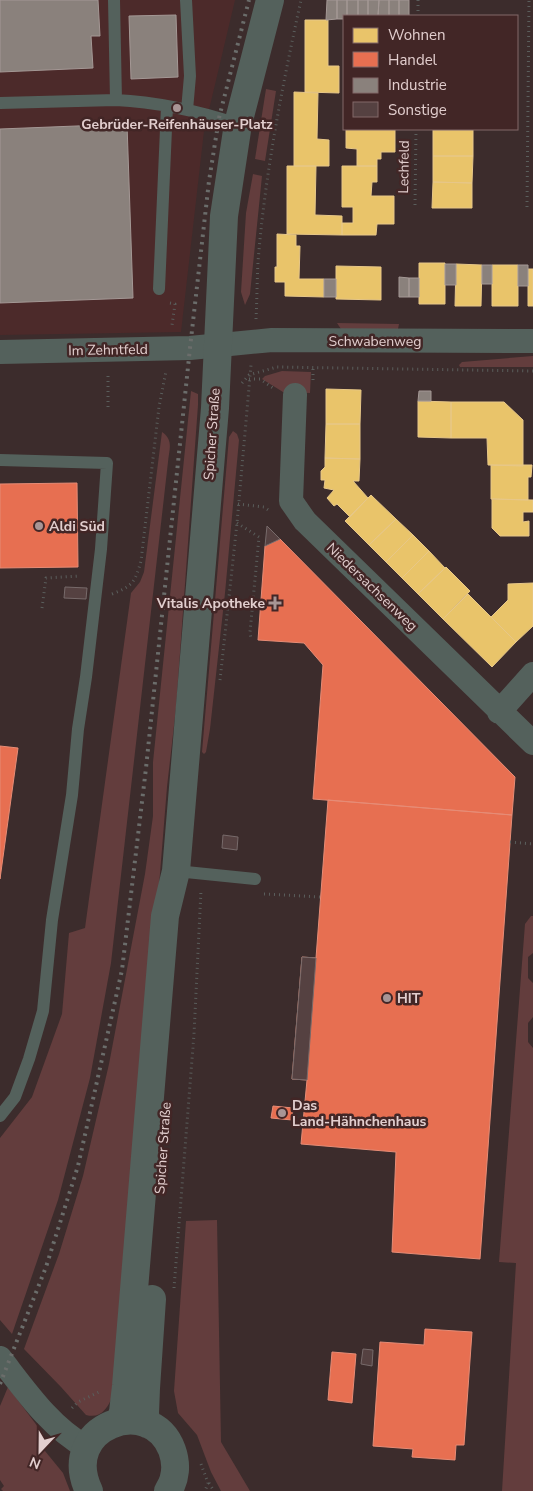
<svg xmlns="http://www.w3.org/2000/svg" width="533" height="1491" viewBox="0 0 533 1491" font-family="'Nunito Sans',sans-serif">
  <rect width="100%" height="100%" fill="#3c2c2c"/>
  <path fill="#4c2a2a" d="M0 0H235L204 131 181 332 0 335Z"/>
  <path fill="#633d3d" d="M266 89 276 91 265 161 255 159Z
    M253 174 262 176 250 294 245 305 241 292 246 213Z
    M337 323 399 324 398 329H341Z
    M533 356V367H460L459 365 462 362Z
    M282 371 311 372 310 393 283 392 262 379 265 376Z
    M191 391 198 394V405L176 708 167 787 157 910 113 1395C108 1408 101 1419 86 1415L61 1387 24 1349 59 1254 83 1176 109 1064 145 874 153 816V762Z
    M233 431 237 434 239 440 225 593 210 729 206 752 204 754 202 752 229 437Z
    M162 432C174 440 169 450 168 462L111 963 90 1078 58 1200 12 1334 0 1320V1138L32 1097 62 1014 69 933 85 928 131 593 140 582 144 572Z
    M531 916H533V953L528 957V978L533 983V1017L528 1023V1042L533 1048V1491H502L516 1263 499 1262 525 924Z
    M217 1220 221 1442 250 1491H221L211 1472 197 1435 178 1413 174 1391 186 1221Z
    M8 1387 44 1435 45 1451 63 1473 70 1491H3L1 1489 4 1486 0 1480V1406Z"/>
  <path fill="#e9c46a" stroke="#e7c788" d="M305 20H328V66H339V93L305 92Z
    M294 92 318 93 317 139 329 140V166H294Z
    M346 129 395 130V152H381V159H377V166H357V149L346 148Z
    M433 130H473V156H433Z
    M433 156H473L472 183 433 182Z
    M287 166H316L315 215 342 216V235L287 234Z
    M342 166H377V182H372L371 196H394V224H377L376 235H342V223H353V207H342Z
    M433 182 472 183V208H432Z
    M277 234 296 235V246H300L299 279H324V297L285 296V282H275V267H277Z
    M419 263H445V304H419Z
    M456 264 482 265 481 306H455Z
    M492 265H518V306H492Z
    M336 266 381 267V300L336 299Z
    M528 269H533V306H528Z
    M326 389 361 390 360 424H326Z
    M418 401 451 402V438L418 437Z
    M451 402H504L523 420V466L488 465 487 438H451Z
    M326 424H360V459L325 458Z
    M325 458 360 459 359 481H353L368 498 350 517 337 504 334 506 327 498 334 490 324 488 325 480H321V471L325 467Z
    M491 465H532L531 477H528V500L491 499Z
    M371 495 396 519 369 545 345 521Z
    M492 499 533 500V512H523V522L529 521V536H500L492 528Z
    M396 519 413 535 386 562 369 545Z
    M413 535 429 551 402 578 386 562Z
    M429 551 445 568 418 594 402 578Z
    M446 567 470 591 443 619 418 594Z
    M533 583V626L516 642 491 617 508 600V584Z
    M468 594 516 642 492 667 443 619Z"/>
  <path fill="#e76f51" stroke="#e68c76" d="M77 483 78 567 0 568V484Z
    M280 539 515 777 512 815 313 799 323 665 304 643 258 640 265 546Z
    M0 746 18 748 0 879Z
    M328 800 512 815 480 1259 392 1252 396 1152 301 1144 307 1080 292 1079 302 957 316 958Z
    M273 1106 293 1108 292 1120 271 1118Z
    M425 1329 472 1332 464 1445H456L455 1460 412 1457 413 1449 373 1446 380 1342 424 1345Z
    M332 1352 356 1354 352 1403 328 1400Z"/>
  <path fill="#8a817c" stroke="#a49895" d="M0 0H98L100 36H91L93 68 0 72Z
    M327 0H337V19L326 20Z
    M337 0H347V16H344V19H337Z
    M347 0H358V16H347Z
    M358 0H368V16H358Z
    M368 0H379L378 16H368Z
    M379 0H389V16H378Z
    M389 0H399V16H389Z
    M399 0H409V16H399Z
    M176 15 178 77 131 79 129 16Z
    M127 124 133 298 0 303V129Z
    M445 264H456V285H445Z
    M482 265H492V284H482Z
    M518 265H528V286H518Z
    M399 277 409 278V297H399Z
    M409 278H419V297H409Z
    M324 279H336V297H324Z
    M419 391H431V401H418Z"/>
  <path fill="#554141" stroke="#776a6a" d="M267 526 280 539 265 546Z
    M65 587 87 588 86 599 64 598Z
    M223 835 238 837 237 850 222 848Z
    M302 957 316 958 307 1080 292 1079Z
    M363 1349 373 1350 372 1366 361 1364Z"/>
  <g fill="none" stroke-linecap="round" stroke-linejoin="round">
    <path stroke="#5a5e5c" stroke-width="3" stroke-dasharray="1 4" stroke-linecap="butt" d="M418 16V0
      M415 205 416 129
      M527 207 529 0
      M170 303 175 304 172 325
      M256 319C257 300 257 281 258 262 265 174 282 87 301 0
      M249 379H260L273 388
      M313 380V366
      M242 383 249 375 277 367 533 371
      M108 407V373
      M238 504 264 507 271 512
      M237 523 259 537 250 632 251 639
      M112 594C133 586 135 582 141 561L159 407 166 371
      M42 608 46 578 80 576
      M220 680 237 523 251 365
      M510 842 533 844
      M264 894 321 897
      M174 1288 194 1034 201 890
      M72 1408 78 1402 101 1391
      M201 1464 208 1483 205 1491
      M209 1483 214 1491"/>
    <path stroke="#54615c" stroke-width="12" d="M186 0 190 76 187 110
      M116 100C158 102 198 111 238 124
      M0 103 116 100 114 0
      M159 289 167 106
      M0 460 107 463 101 549 86 677 78 729 72 795 52 920 43 1011 29 1059 15 1097 0 1116
      M176 871 255 879"/>
    <path stroke="#54615c" stroke-width="24" d="M0 352 190 348 272 340 533 341
      M295 395 291 501 305 521 533 743
      M499 712 533 674
      M0 1358C25 1390 50 1427 86 1447"/>
    <path stroke="#54615c" stroke-width="28" d="M120 1421 123 1412 126 1386 165 916 176 871 215 408 224 216 238 124 270 0
      M147 1424 145 1414 146 1388 152 1299
      M89 1491C58 1426 151 1393 172 1450 177 1464 176 1479 168 1491"/>
    <path stroke="#6b6d6b" stroke-width="4" stroke-dasharray="2.5 5" stroke-linecap="butt" d="M0 1384 46 1267 78 1166 122 970 146 768 190 348 209 181 219 118 249 0"/>
  </g>
  <g fill="#a89595" stroke="#422626" stroke-width="2">
    <circle cx="177" cy="108" r="5"/>
    <circle cx="39" cy="526" r="5"/>
    <path d="M272.5 595.5h5v5h5v5h-5v5h-5v-5h-5v-5h5z"/>
    <circle cx="387" cy="998" r="5"/>
    <circle cx="282" cy="1113" r="5"/>
  </g>
  <g text-anchor="middle" dominant-baseline="central" stroke-width="5" stroke-linejoin="round" paint-order="stroke">
    <g font-size="14" font-weight="bold" fill="#e2cece" stroke="#422626" text-anchor="start">
      <text x="177" y="124" text-anchor="middle">Gebrüder-Reifenhäuser-Platz</text>
      <text x="49" y="526">Aldi Süd</text>
      <text x="265" y="603" text-anchor="end">Vitalis Apotheke</text>
      <text x="397" y="998">HIT</text>
      <text x="292" y="1105">Das<tspan x="292" dy="16">Land-Hähnchenhaus</tspan></text>
    </g>
    <g font-size="14" fill="#e2cece" stroke="#422626">
      <text transform="translate(404 167) rotate(-89)">Lechfeld</text>
      <text x="375" y="341">Schwabenweg</text>
      <text transform="translate(108 350) rotate(-1)">Im Zehntfeld</text>
      <text transform="translate(212 434) rotate(-86)">Spicher Straße</text>
      <text transform="translate(372 587) rotate(44)">Niedersachsenweg</text>
      <text transform="translate(163 1148) rotate(-86)">Spicher Straße</text>
    </g>
  </g>
  <rect x="343" y="15" width="175" height="115" fill="#422626" stroke="#826969"/>
  <rect x="353" y="28" width="25" height="15" fill="#e9c46a" stroke="#826969"/>
  <text x="388" y="40" font-size="15" fill="#e2cece">Wohnen</text>
  <rect x="353" y="52" width="25" height="15" fill="#e76f51" stroke="#826969"/>
  <text x="388" y="65" font-size="15" fill="#e2cece">Handel</text>
  <rect x="353" y="78" width="25" height="15" fill="#8a817c" stroke="#826969"/>
  <text x="388" y="90" font-size="15" fill="#e2cece">Industrie</text>
  <rect x="353" y="102" width="25" height="15" fill="#554141" stroke="#826969"/>
  <text x="388" y="115" font-size="15" fill="#e2cece">Sonstige</text>
  <g transform="translate(40 1451) rotate(202)" stroke="#422626" stroke-width="4" paint-order="stroke">
  <path d="M0-4L9 19L0 12L-9 19Z" fill="#e2cece"/>
  <text y="-8" font-size="14" font-weight="bold" text-anchor="middle" fill="#e2cece">N</text>
  </g>
</svg>
